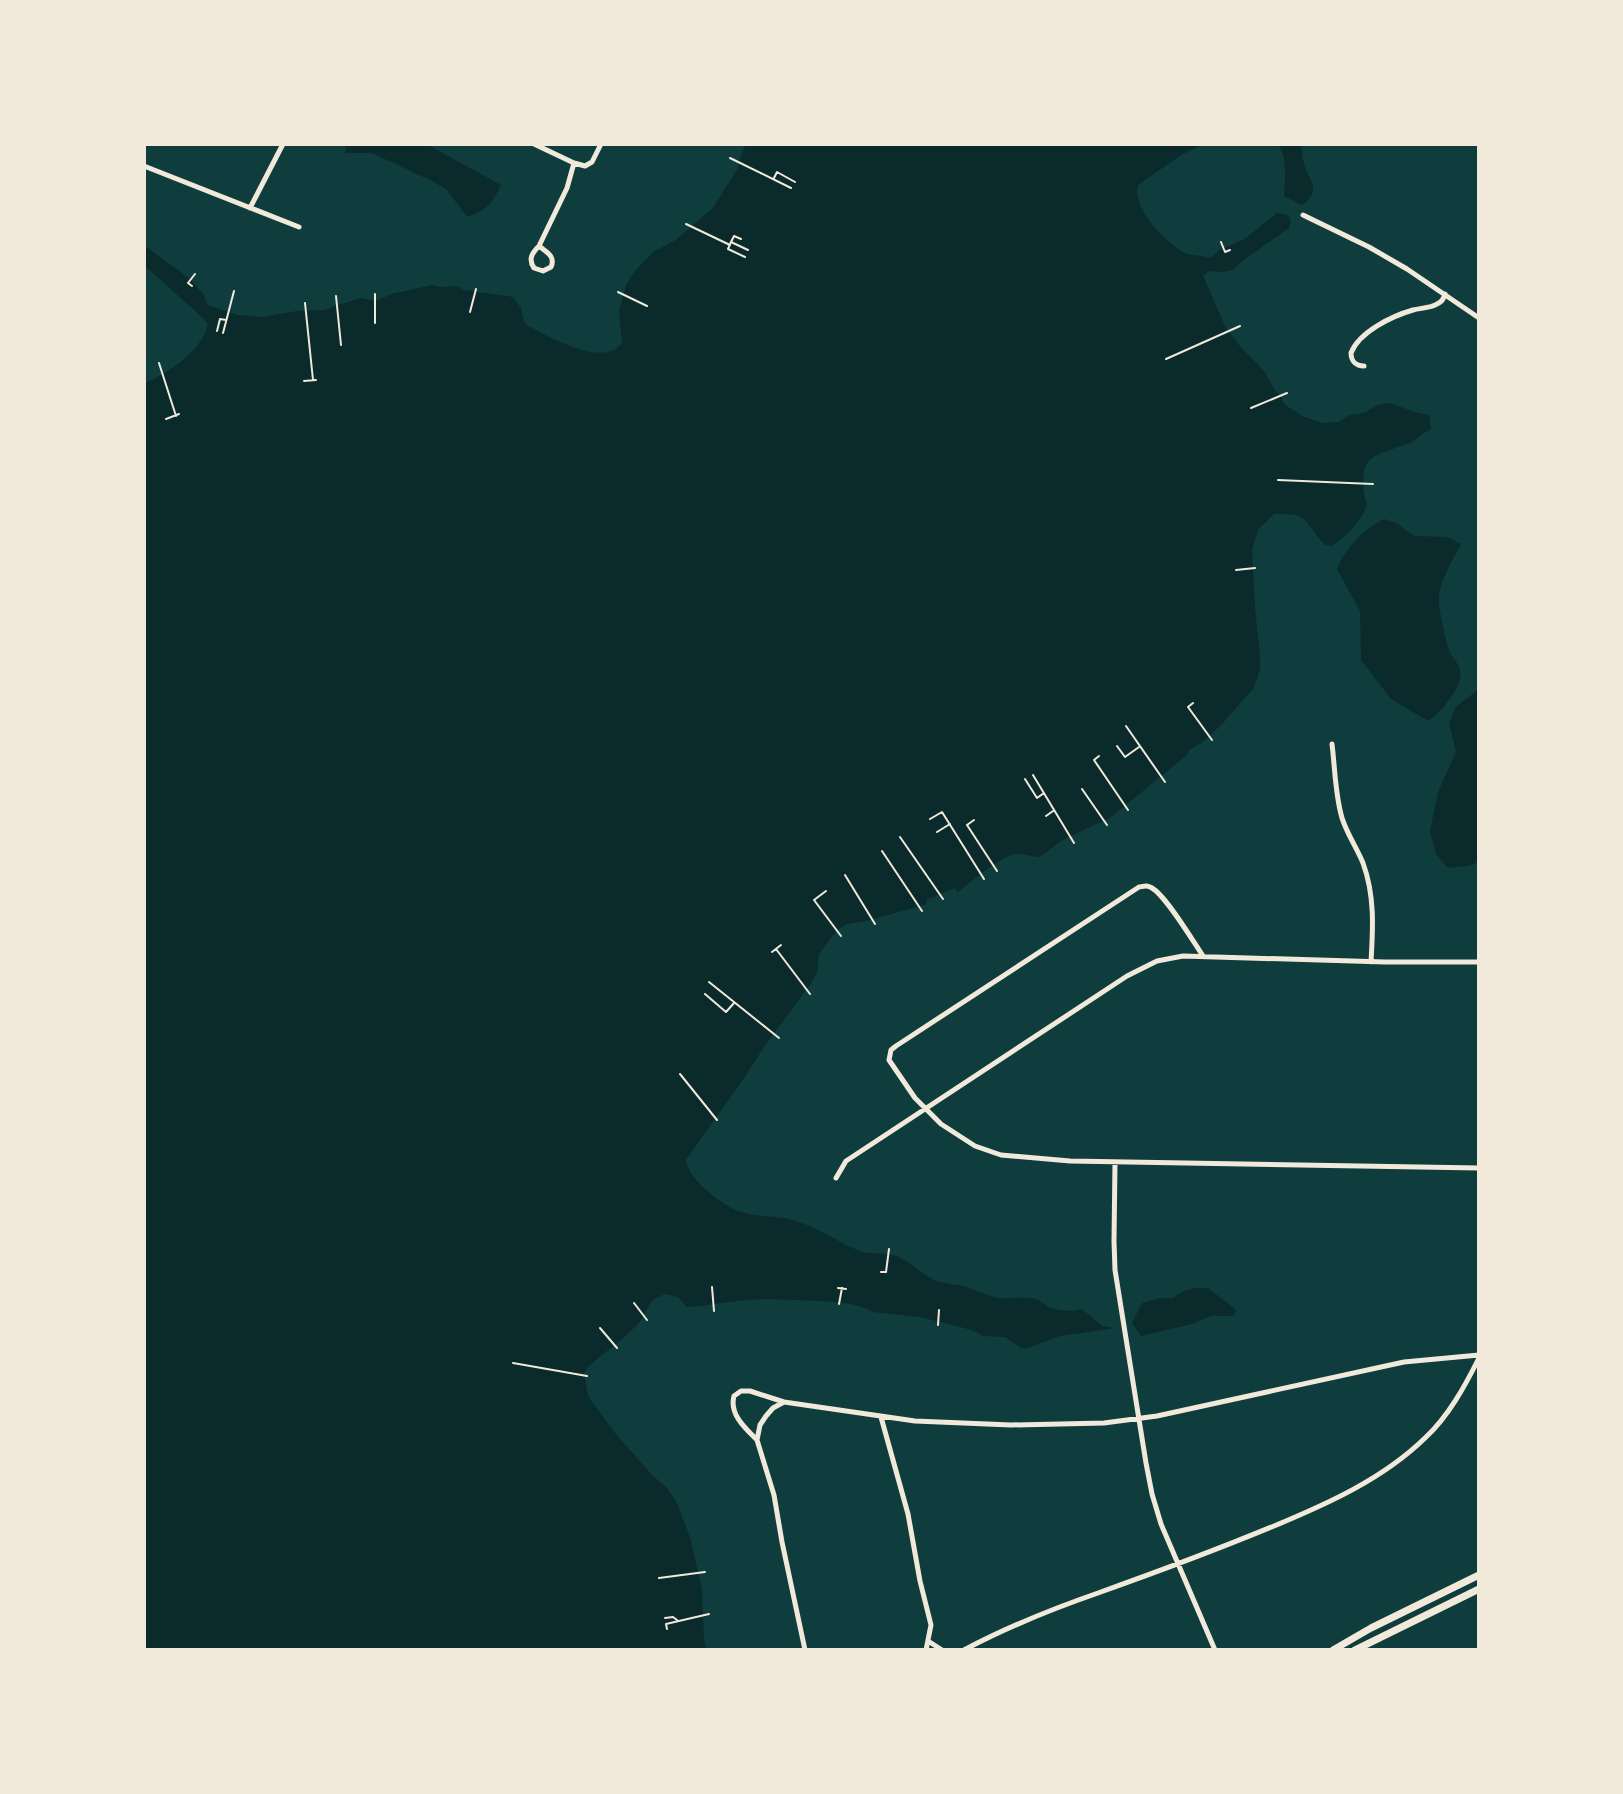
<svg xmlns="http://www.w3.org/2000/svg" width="1623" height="1794" viewBox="0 0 1623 1794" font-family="Barlow,sans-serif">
  <rect width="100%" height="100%" fill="#0f3d3e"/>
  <path fill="#0a2a2b" d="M346 144H426L501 185C492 204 487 210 467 217L447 190 432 181 372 153H345Z
    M746 144H1204L1181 155 1138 185C1131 207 1166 244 1185 253 1192 256 1202 255 1210 258L1220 250 1246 238 1277 213 1288 215 1291 221 1289 228 1245 259 1233 270 1223 272 1209 271 1203 276 1225 326 1239 345 1264 371 1276 392 1281 396 1284 404 1302 416 1323 423 1338 422 1350 415 1364 413 1378 405 1391 403 1414 412 1429 415 1431 429C1425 432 1420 436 1415 440 1404 447 1376 452 1369 461 1360 470 1363 494 1367 504 1361 523 1348 534 1332 546L1325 545C1302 520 1312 513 1274 514L1258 530 1252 550 1255 608 1260 656V669L1256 682 1253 689 1223 723 1204 741 1189 750 1187 755 1111 817 1061 841 1040 857C1031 857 1023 853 1014 854 1000 857 970 883 958 892L955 888 926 900 927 904 867 921 847 924 837 930 819 954 817 972 812 982 764 1047 744 1078 686 1160C688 1178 714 1198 730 1207 750 1219 775 1214 796 1221 819 1228 839 1243 862 1252 873 1255 883 1252 893 1255 907 1259 917 1270 929 1277 939 1283 948 1284 958 1285 972 1287 985 1296 999 1298 1010 1299 1020 1297 1030 1298 1038 1298 1044 1305 1052 1308 1060 1311 1073 1312 1082 1309L1102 1326 1116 1328 1060 1336 1028 1348H1021L1005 1337 983 1336 972 1330 920 1317 873 1312C855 1302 837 1302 818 1301 795 1300 772 1298 749 1300 729 1301 708 1306 687 1307L678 1297 665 1294C642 1303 651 1311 637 1325 622 1341 604 1352 588 1367L584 1373 588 1396 615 1433 652 1475 666 1487 676 1501 690 1537 702 1590 704 1638 706 1650H144V383C167 375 202 350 208 325L204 319 144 265V245L190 279 203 294 208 305 238 315 262 317 297 311 324 310 360 298 377 301 391 294 432 285 441 287 457 286 464 290 513 297 521 308 524 322 528 326C549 336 603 369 622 343L619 311 626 285 635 271 653 252 676 240 713 208 738 168 739 160Z
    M1278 144H1300C1303 151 1302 156 1304 164 1309 181 1323 190 1302 205L1284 196C1285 178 1288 159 1278 144Z
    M1384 519 1396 523 1414 536 1447 537 1461 544C1453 559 1440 581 1439 597 1438 608 1446 642 1450 653 1453 658 1459 664 1460 670 1464 686 1440 714 1428 721L1391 699 1361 660 1360 611 1337 569C1346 547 1363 530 1384 519Z
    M1479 689V862L1467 866 1448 868 1436 854 1430 831 1438 792 1456 752 1449 723 1456 707Z
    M1195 1288H1208L1235 1309 1236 1312 1233 1316H1211L1192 1324 1141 1336 1132 1323 1142 1303 1160 1298H1173L1184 1291Z"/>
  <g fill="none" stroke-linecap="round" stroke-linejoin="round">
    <path stroke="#f1e9da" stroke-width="2" d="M730 158 791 188
      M774 178 777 172 795 182
      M686 224 730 245
      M731 242 734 236 741 239
      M1221 242 1225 252 1230 250
      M745 257 728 249 731 242 748 250
      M192 286 188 283 195 274
      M618 292 647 306
      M375 294V323
      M336 296 341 345
      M305 303 313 380
      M470 312 476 289
      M217 331 220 319 226 320
      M223 333 234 291
      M1166 359 1240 326
      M159 363 176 416
      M304 381 316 380
      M1251 408 1287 393
      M166 419 179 414
      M1278 480 1373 484
      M1236 570 1255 568
      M1193 703 1188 707 1212 740
      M1126 726 1165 782
      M1117 746 1125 757 1139 747
      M1099 756 1094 760 1128 810
      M1033 775 1074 843
      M1025 779 1037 798 1044 793
      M1082 789 1107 825
      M1046 816 1053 811
      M930 819 942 812 984 879
      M974 820 967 825 997 871
      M937 832 950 824
      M900 837 943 899
      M882 851 922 911
      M845 875 875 924
      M826 891 814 900 841 936
      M776 949 810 994
      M772 952 781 945
      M709 982 779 1038
      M705 994 726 1012 734 1003
      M680 1074 717 1120
      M881 1272H886L889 1249
      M712 1287 714 1311
      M838 1288 846 1289
      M634 1303 647 1320
      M839 1304 842 1288
      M938 1325 939 1310
      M600 1328 617 1348
      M513 1363 587 1376
      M659 1578 705 1572
      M665 1618 673 1617 677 1620
      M667 1629 666 1624 709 1614"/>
    <path stroke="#f1e9da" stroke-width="5" d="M534 144 574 163 585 166 592 162 601 144
      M144 166 299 227
      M250 208 283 144
      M1303 215 1369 247 1407 269 1479 318
      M539 246 567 188 574 163
      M539 246C546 252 556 256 551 267L543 271 534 268C528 259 532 253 539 246Z
      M1364 366C1356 366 1351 361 1351 353 1359 332 1392 316 1413 310 1420 308 1431 308 1437 304 1443 301 1443 299 1445 294
      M1332 744C1335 768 1335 794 1342 818 1347 834 1357 848 1363 863 1375 896 1373 928 1371 962
      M1203 956C1193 941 1166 896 1152 888 1147 885 1145 886 1139 887L896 1046 891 1050 889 1060 915 1098 941 1124 975 1146 1001 1155 1070 1161 1479 1168
      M1115 1162 1114 1241 1115 1270 1146 1463 1152 1494 1161 1524 1215 1650
      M836 1178 846 1161 1127 976 1157 961 1183 956 1385 962H1479
      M784 1402 773 1408 766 1416 760 1425 757 1440 774 1495 782 1542 805 1650
      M881 1417 908 1514 920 1581 931 1625 926 1650
      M757 1440C745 1428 729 1414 734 1396L741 1391H750L784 1402 915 1421 1011 1425 1104 1423 1157 1416 1404 1362 1479 1355
      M928 1641 942 1650
      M964 1650C1007 1627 1052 1609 1098 1593 1157 1572 1216 1550 1274 1526 1327 1504 1383 1479 1425 1438 1448 1417 1465 1386 1479 1358"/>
    <path stroke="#f1e9da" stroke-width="7" d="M1333 1650 1371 1628 1479 1575
      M1355 1650 1479 1589"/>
  </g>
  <rect width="1623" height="1794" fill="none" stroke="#f1e9da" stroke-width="292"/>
</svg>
